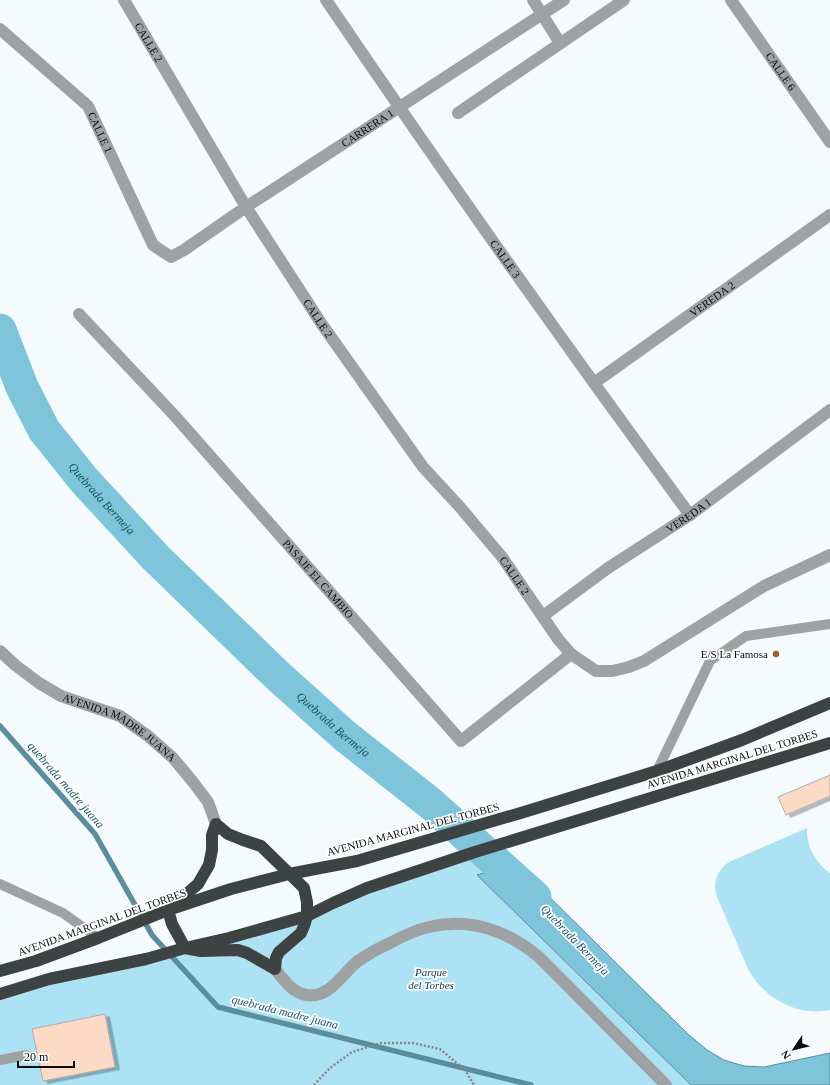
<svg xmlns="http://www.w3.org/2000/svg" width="830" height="1085" viewBox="0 0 830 1085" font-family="Georgia,serif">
  <defs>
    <filter id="shadow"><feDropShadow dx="4.5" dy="2.5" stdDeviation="0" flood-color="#0004"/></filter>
  </defs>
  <rect width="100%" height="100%" fill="#f5fbfd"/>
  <path fill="#ade2f5" d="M807 828C806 846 816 863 830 873V1010C796 1017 764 998 748 969L717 897C712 883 717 870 729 862Z
    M480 854 495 869 477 875 691 1085H0V994L146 959 333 903Z"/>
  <path fill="#7ec4db" stroke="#5b8d9d" d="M515 863 689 1035 707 1050 724 1060 744 1066 764 1067 830 1053V1085H691L477 875Z"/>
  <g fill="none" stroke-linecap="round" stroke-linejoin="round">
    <path stroke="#5b8d9d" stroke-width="5.5" d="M0 726 95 834 152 935 218 1007 531 1085"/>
    <path stroke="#7ec4db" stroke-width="33" id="s1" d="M0 330 22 387 44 430 84 480 155 557 278 676 345 736 430 803 535 897"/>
  </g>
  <path fill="#fcdac6" stroke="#b0aba8" filter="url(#shadow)" d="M830 775V796L786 815 778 797Z
    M105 1014 115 1067 43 1081 32 1029Z"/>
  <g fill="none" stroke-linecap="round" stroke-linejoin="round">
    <path stroke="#838788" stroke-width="2.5" stroke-dasharray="2 2" stroke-linecap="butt" d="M314 1085 330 1068 352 1052 381 1043H413L440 1049 465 1070 474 1085"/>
    <path stroke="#9fa2a3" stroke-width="10" d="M657 771 710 661 746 636 830 624
      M0 884 63 913 98 938
      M0 1060 26 1055"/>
    <g stroke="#9fa2a3" stroke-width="12">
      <path id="s2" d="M124 0 246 207 321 323 423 467 459 506 502 557 558 639 571 654 596 671H612L629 667 644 661 764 586 830 555"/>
      <path id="s3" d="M326 0C444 174 565 345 690 515"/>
      <path d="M533 0 560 43"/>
      <path id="s4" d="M731 0 830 142"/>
      <path id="s5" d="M0 29 88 106 153 245 171 257 184 250 246 207 564 0"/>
      <path d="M458 113 624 0"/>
      <path id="s6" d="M79 314 174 415 461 741 571 654"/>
      <path id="s7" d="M594 383 830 215"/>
      <path id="s8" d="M543 616 608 568 690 515 830 410"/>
      <path id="s9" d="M0 651 15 665 39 683 61 696 120 716 148 736 173 758 193 782 208 802 216 824"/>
      <path d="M275 969C286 983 296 998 316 995 334 991 344 972 358 961 368 954 379 948 390 943 403 936 415 930 429 927 470 917 508 931 539 957L666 1085"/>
    </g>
    <path stroke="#3d4243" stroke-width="12" d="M216 824 228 834 243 840 261 846 304 888 307 902V916L304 926 301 933 279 952 276 958 275 969 247 953 238 950 201 951 185 948 172 924 168 910 198 884 209 865 212 850V835Z
      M0 971 36 961 98 938 168 910 231 889 289 874 357 861 524 812 657 771 742 740 830 703
      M0 994 49 979 146 959 185 948 229 938 307 916 333 903 367 888 475 852 830 743"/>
  </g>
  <circle fill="#a56132" stroke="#fff" stroke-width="1.5" cx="776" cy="654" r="4"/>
  <g text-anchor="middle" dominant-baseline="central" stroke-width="3.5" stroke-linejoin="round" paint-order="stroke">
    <g font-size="11" fill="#0a0c0c" stroke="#fff">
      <text stroke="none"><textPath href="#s2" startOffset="49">CALLE 2</textPath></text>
      <text stroke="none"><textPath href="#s4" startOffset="87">CALLE 6</textPath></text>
      <text stroke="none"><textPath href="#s5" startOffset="527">CARRERA 1</textPath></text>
      <text stroke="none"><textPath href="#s5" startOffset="146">CALLE 1</textPath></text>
      <text stroke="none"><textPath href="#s3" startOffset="315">CALLE 3</textPath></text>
      <text stroke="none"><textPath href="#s7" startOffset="145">VEREDA 2</textPath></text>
      <text stroke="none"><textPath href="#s2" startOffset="373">CALLE 2</textPath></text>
      <text stroke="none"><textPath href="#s8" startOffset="177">VEREDA 1</textPath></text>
      <text stroke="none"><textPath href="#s2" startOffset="697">CALLE 2</textPath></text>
      <text stroke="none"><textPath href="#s6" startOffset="357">PASAJE EL CAMBIO</textPath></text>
      <text stroke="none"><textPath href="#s9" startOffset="143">AVENIDA MADRE JUANA</textPath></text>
      <text transform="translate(732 759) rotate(-17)">AVENIDA MARGINAL DEL TORBES</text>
      <text transform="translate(413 829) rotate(-15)">AVENIDA MARGINAL DEL TORBES</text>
      <text transform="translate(102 922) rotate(-20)">AVENIDA MARGINAL DEL TORBES</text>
    </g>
    <g font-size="11" fill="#0a0c0c" stroke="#fff" text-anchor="end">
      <text x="768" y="654">E/S La Famosa</text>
    </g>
    <g font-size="11" font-style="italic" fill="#10323c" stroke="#fff">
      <text x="431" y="972">Parque<tspan x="431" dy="13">del Torbes</tspan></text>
    </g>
    <g font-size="12" font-style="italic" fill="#195363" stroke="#fff">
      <text stroke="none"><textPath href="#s1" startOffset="199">Quebrada Bermeja</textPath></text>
      <text stroke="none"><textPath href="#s1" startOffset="523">Quebrada Bermeja</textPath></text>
      <text transform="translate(66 785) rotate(49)">quebrada madre juana</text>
      <text transform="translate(575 940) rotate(46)">Quebrada Bermeja</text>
      <text transform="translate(285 1012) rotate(14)">quebrada madre juana</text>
    </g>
  </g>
  <g transform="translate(794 1049) rotate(235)" stroke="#ffffff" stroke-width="3" paint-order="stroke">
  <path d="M0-3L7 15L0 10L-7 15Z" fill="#0a0c0c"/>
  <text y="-6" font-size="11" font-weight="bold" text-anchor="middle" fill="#0a0c0c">N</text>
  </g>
  <path d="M18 1061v6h56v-6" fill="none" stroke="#0a0c0c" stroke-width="2"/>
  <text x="24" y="1061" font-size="12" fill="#0a0c0c" stroke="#ffffff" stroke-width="3" paint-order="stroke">20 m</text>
</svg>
